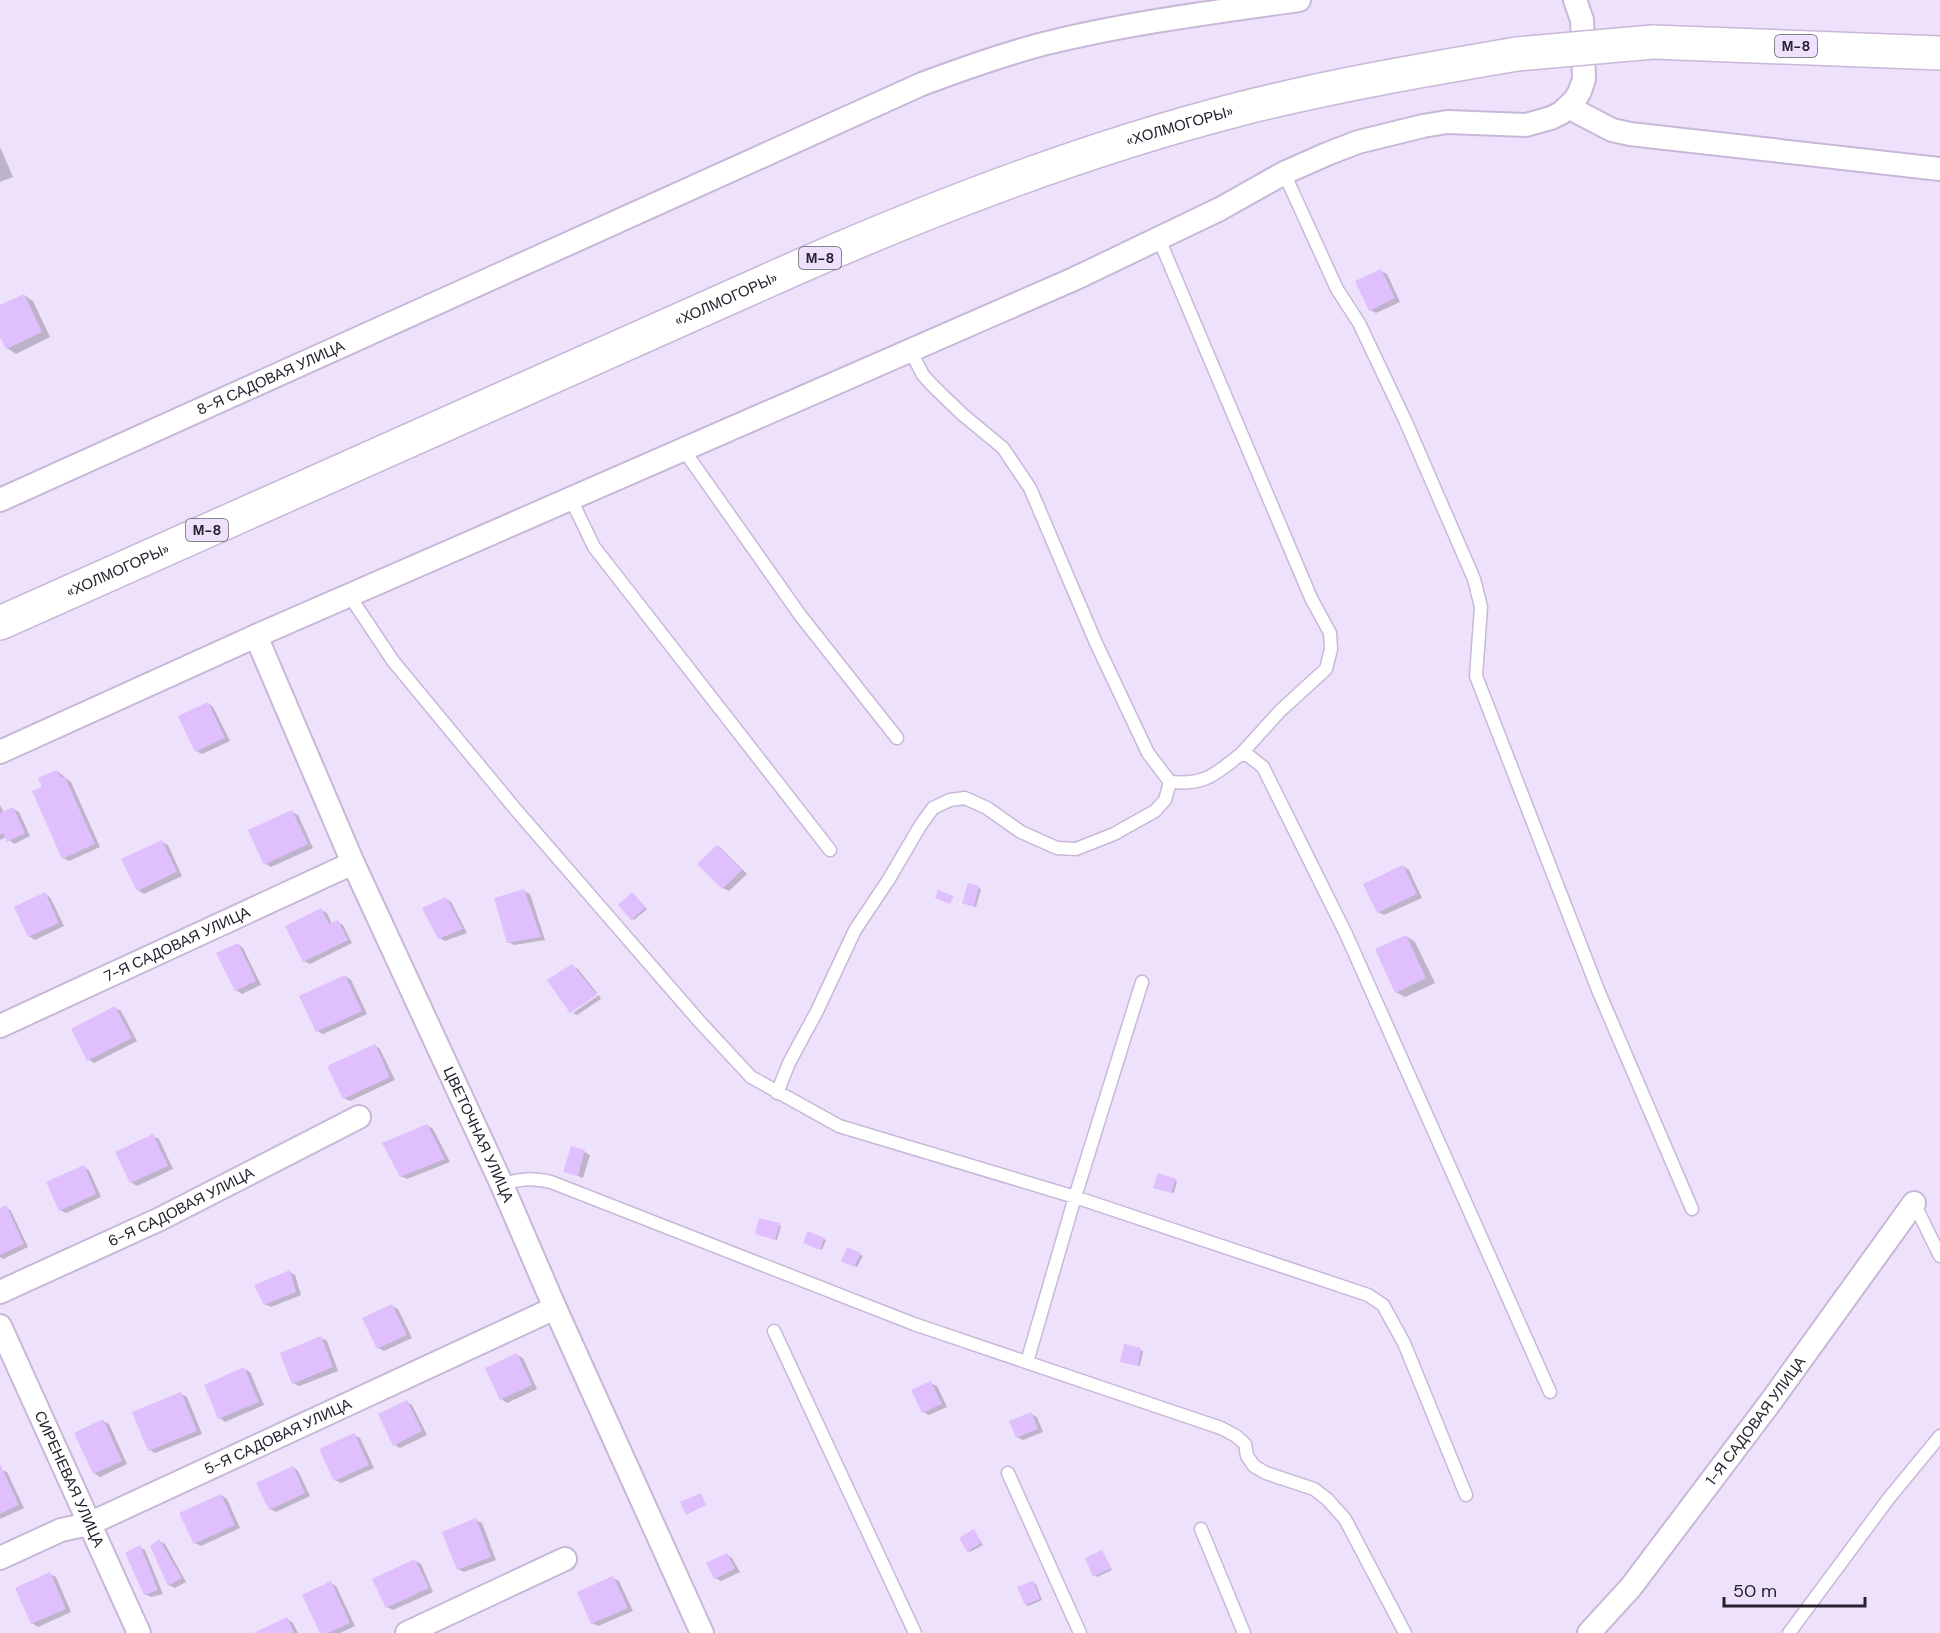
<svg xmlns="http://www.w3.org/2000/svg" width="1940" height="1633" viewBox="0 0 1940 1633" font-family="'DM Sans',sans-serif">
  <rect width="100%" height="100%" fill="#eee1fc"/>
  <path fill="#0003" d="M0 147 13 177 0 182Z
    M1381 271 1387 274 1400 302 1376 313 1370 310Z
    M24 295 33 301 50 337 16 354 7 348 0 334V307Z
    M208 703 213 707 230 741 202 754 196 751Z
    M57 771 71 782 100 847 69 861 63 858 44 788Z
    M0 805 4 813 13 809 19 812 30 836 14 844 6 837 0 840Z
    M292 812 298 815 313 848 271 867 266 864Z
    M162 842 168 845 182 876 144 894 138 890Z
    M718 846 723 850 747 874 729 891 723 888 700 864Z
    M1403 866 1409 870 1422 898 1384 915 1378 912Z
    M969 885 981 889 976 907 966 904Z
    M524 891 530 894 545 940 514 945 508 942Z
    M45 894 50 897 64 926 35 940 29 936Z
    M635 896 647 909 634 920 632 919Z
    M446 899 451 902 467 933 445 941 440 938Z
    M321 910 327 913 332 924 338 922 343 925 352 943 310 964 304 961Z
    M1406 936 1415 942 1435 983 1405 997 1396 992Z
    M238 944 243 948 261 985 242 994 236 990Z
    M572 966 578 969 597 993 572 1010Z
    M345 976 351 980 367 1014 323 1034 317 1031Z
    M599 995 601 999 577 1015 573 1013Z
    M115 1008 121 1011 137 1041 94 1063 88 1059Z
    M374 1045 380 1049 395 1080 350 1101 344 1098Z
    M427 1125 433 1129 450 1162 407 1179 401 1176Z
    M153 1136 159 1139 173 1169 137 1186 131 1182Z
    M585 1152 590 1155 583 1178 565 1171Z
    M83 1167 89 1170 101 1197 66 1213 60 1210Z
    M1175 1180 1177 1181 1174 1193 1157 1188Z
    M6 1207 11 1211 28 1247 3 1259 0 1257V1210Z
    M779 1225 781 1226 777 1240 759 1235Z
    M824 1239 826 1240 822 1250 808 1244Z
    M848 1249 863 1256 857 1267 843 1260Z
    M290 1272 295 1275 301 1295 271 1307 265 1304Z
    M392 1306 398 1309 412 1338 384 1351 378 1348Z
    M321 1338 327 1341 338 1371 299 1386 293 1383Z
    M1125 1346 1143 1351 1140 1366 1122 1362Z
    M517 1355 523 1358 537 1389 507 1403 501 1399Z
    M244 1369 250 1372 264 1405 225 1422 220 1418Z
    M931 1383 937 1386 947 1407 929 1415 923 1412Z
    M181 1394 187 1397 202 1434 155 1453 150 1450Z
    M407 1402 412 1405 427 1435 400 1448 395 1445Z
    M1031 1414 1037 1417 1043 1432 1023 1440 1017 1437Z
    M103 1421 109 1424 127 1464 100 1477 94 1473 76 1434Z
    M354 1435 360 1438 374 1468 341 1483 335 1480Z
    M293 1467 298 1471 310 1496 276 1512 270 1509Z
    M0 1469 7 1472 24 1508 0 1519Z
    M221 1495 227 1499 240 1528 201 1546 195 1543Z
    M476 1520 482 1523 496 1560 464 1572 458 1569Z
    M974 1531 983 1545 970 1552 968 1551Z
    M159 1541 165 1544 186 1582 175 1588 169 1585Z
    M140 1547 145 1550 163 1594 151 1597 145 1594Z
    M1102 1552 1112 1570 1097 1577 1095 1575Z
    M727 1555 732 1558 740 1572 721 1581 715 1578Z
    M415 1561 421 1564 433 1592 393 1610 387 1607Z
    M50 1574 56 1577 71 1612 38 1627 32 1623Z
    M613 1578 619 1581 633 1611 598 1626 592 1623Z
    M331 1583 336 1586 355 1626 340 1633H322Z
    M1033 1583 1036 1584 1042 1600 1028 1606 1026 1604Z
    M287 1619 293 1623 298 1633H257Z"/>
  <path fill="#dfbffe" d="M1381 269 1395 298 1369 311 1355 281Z
    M24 294 42 332 6 349 0 337V305Z
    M208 702 225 738 195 752 178 716Z
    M57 770 61 778 65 777 95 844 62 859 32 791 42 787 38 778Z
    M13 807 25 833 7 842 3 833 0 835V813Z
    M292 810 308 844 264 865 248 830Z
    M162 840 177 872 137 891 121 859Z
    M717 845 742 870 722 889 697 864Z
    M1403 865 1417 894 1377 913 1363 884Z
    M968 883 979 886 974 907 962 903Z
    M524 889 541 937 507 943 494 898Z
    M938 890 954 896 950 904 935 898Z
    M45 892 59 923 28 937 14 907Z
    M632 892 645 908 631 920 618 905Z
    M446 897 463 929 438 939 422 908Z
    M321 908 329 924 338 920 348 940 303 962 285 926Z
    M1406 935 1426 978 1395 993 1375 949Z
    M238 943 256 981 235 991 216 953Z
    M572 964 597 995 570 1013 547 980Z
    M345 975 362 1011 316 1032 299 996Z
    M115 1006 132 1038 87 1061 71 1029Z
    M375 1044 390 1077 343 1099 327 1066Z
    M427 1124 445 1159 400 1177 382 1143Z
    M153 1134 168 1166 130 1183 115 1152Z
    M571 1146 585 1150 578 1176 563 1172Z
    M84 1165 96 1194 59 1211 46 1182Z
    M1158 1173 1176 1179 1171 1193 1153 1188Z
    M6 1205 24 1244 0 1255V1208Z
    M759 1218 780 1223 775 1240 755 1234Z
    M808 1231 824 1238 820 1250 803 1243Z
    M847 1247 861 1253 854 1267 841 1261Z
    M290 1270 296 1292 264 1305 254 1285Z
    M392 1304 407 1335 377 1349 362 1318Z
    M321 1336 333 1367 292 1384 280 1353Z
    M1124 1344 1141 1348 1138 1366 1120 1362Z
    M517 1353 532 1385 500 1400 485 1368Z
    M244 1367 259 1402 218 1419 204 1385Z
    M931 1381 942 1404 922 1413 911 1390Z
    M181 1392 197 1431 148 1451 132 1412Z
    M407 1400 422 1431 393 1446 378 1414Z
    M1031 1412 1038 1429 1016 1438 1009 1421Z
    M103 1419 122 1461 93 1474 74 1433Z
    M354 1433 369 1465 334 1481 319 1449Z
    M0 1464 19 1505 0 1514Z
    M293 1466 305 1493 269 1510 256 1483Z
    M701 1493 706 1505 686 1515 680 1502Z
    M221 1494 235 1525 194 1544 179 1513Z
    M476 1518 491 1557 457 1570 442 1532Z
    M974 1529 981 1543 967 1552 959 1538Z
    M159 1539 182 1578 168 1586 150 1546Z
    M140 1545 158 1590 144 1595 125 1553Z
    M1102 1550 1111 1568 1093 1577 1085 1558Z
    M727 1553 735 1569 714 1579 706 1563Z
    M415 1559 429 1588 386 1608 372 1579Z
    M50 1572 66 1609 31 1624 15 1588Z
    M613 1576 628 1608 591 1624 577 1592Z
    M331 1581 350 1623 328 1633H320L302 1595Z
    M1033 1581 1040 1599 1025 1605 1017 1587Z
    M287 1617 294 1633H254Z"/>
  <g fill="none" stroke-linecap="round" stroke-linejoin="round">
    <defs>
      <path id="lane" d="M1284 173 1337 289 1359 323 1405 420 1474 579 1481 607 1476 676 1598 990 1692 1209
        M1159 239 1311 598 1330 633 1331 649 1326 669 1280 711 1241 754
        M911 352 923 375 933 386 962 414 1003 448 1030 488 1096 643 1148 753 1170 782C1206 785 1214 775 1241 754L1249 756 1263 767 1346 934 1550 1392
        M683 449 800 615 897 738
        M571 499 594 547 830 850
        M349 595 393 661 517 811 699 1021 751 1077 839 1126 1075 1197 1368 1295 1383 1305 1404 1343 1466 1495
        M777 1093 789 1063 817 1011 855 930 889 879 920 826 933 808 950 800 965 798 987 808 1021 832 1057 848 1076 849 1114 834 1155 811 1165 800 1170 782
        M502 1185C519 1178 533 1178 551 1182L914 1324 1221 1428 1236 1436 1245 1444 1247 1456 1254 1466 1266 1473 1314 1489 1327 1499 1345 1519 1405 1633
        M1914 1203 1940 1256
        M774 1331 915 1633
        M1027 1362 1075 1197 1142 982
        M1008 1473 1080 1633
        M1201 1529 1244 1633
        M1789 1633 1889 1498 1940 1436"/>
      <g id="street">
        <path d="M1568 107 1612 130 1630 134 1940 169"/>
        <path id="s1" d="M0 500 922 84C962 69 1002 55 1043 44 1127 23 1214 12 1299 0"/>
        <path id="s2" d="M256 636 353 863 502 1185 555 1308 702 1633"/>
        <path d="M0 752 256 636 1074 279 1220 209 1284 173 1327 154 1358 142 1423 126 1447 122 1526 125 1551 118 1561 113 1575 100 1580 91 1584 79 1582 20 1575 0"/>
        <path id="s3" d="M0 1026 353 863"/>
        <path id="s4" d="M0 1292 160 1219 359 1117"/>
        <path id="s5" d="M0 1326 139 1633"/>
        <path id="s6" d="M0 1558 61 1530 89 1524 555 1308"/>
        <path d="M407 1633 565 1559"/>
        <path id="s7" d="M1589 1633 1631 1587 1772 1400 1914 1203"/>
      </g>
      <g id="highway">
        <path d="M1653 42 1940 53"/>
        <path id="s8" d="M0 623 796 268C939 205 1085 149 1236 110 1329 86 1423 70 1517 54"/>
      </g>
    </defs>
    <use href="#lane" stroke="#c8b8d8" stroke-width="15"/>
    <use href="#street" stroke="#c8b8d8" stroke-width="26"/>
    <use href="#highway" stroke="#c8b8d8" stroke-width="36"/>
    <use href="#lane" stroke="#fff" stroke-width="12"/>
    <use href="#street" stroke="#fff" stroke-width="22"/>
    <use href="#highway" stroke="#fff" stroke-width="33"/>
    <defs>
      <path id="highway-bridge" d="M1517 54 1653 42"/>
    </defs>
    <use href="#highway-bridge" stroke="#c8b8d8" stroke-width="36" stroke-linecap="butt"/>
    <use href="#highway-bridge" stroke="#fff" stroke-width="33"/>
  </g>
  <g text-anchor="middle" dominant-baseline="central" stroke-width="4.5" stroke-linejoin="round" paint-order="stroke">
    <g fill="#eee1fc" stroke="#635b6c" stroke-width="1.5">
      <rect x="1775" y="35" width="42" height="22" rx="4.5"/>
      <rect x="799" y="247" width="42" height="22" rx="4.5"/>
      <rect x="186" y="519" width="42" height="22" rx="4.5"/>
    </g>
    <g font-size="14" font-weight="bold" fill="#27212e">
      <text x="1796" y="46">М-8</text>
      <text x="820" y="258">М-8</text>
      <text x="207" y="530">М-8</text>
    </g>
    <g font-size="15" fill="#27212e" stroke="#eee1fc">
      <text stroke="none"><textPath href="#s8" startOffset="1281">«ХОЛМОГОРЫ»</textPath></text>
      <text stroke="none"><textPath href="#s8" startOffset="795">«ХОЛМОГОРЫ»</textPath></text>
      <text stroke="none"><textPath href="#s1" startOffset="297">8-Я САДОВАЯ УЛИЦА</textPath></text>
      <text stroke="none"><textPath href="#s8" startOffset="129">«ХОЛМОГОРЫ»</textPath></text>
      <text stroke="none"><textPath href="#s3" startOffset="195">7-Я САДОВАЯ УЛИЦА</textPath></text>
      <text stroke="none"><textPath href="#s2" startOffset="546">ЦВЕТОЧНАЯ УЛИЦА</textPath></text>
      <text stroke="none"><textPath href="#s4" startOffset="200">6-Я САДОВАЯ УЛИЦА</textPath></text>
      <text stroke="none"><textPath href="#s7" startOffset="270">1-Я САДОВАЯ УЛИЦА</textPath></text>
      <text stroke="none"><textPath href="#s6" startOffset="304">5-Я САДОВАЯ УЛИЦА</textPath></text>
      <text stroke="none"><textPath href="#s5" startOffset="168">СИРЕНЕВАЯ УЛИЦА</textPath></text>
    </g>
  </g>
  <path d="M1724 1597v9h141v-9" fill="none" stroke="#27212e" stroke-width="3"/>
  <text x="1733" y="1597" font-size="18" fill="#27212e" stroke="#eee1fc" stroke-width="4.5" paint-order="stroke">50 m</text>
</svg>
